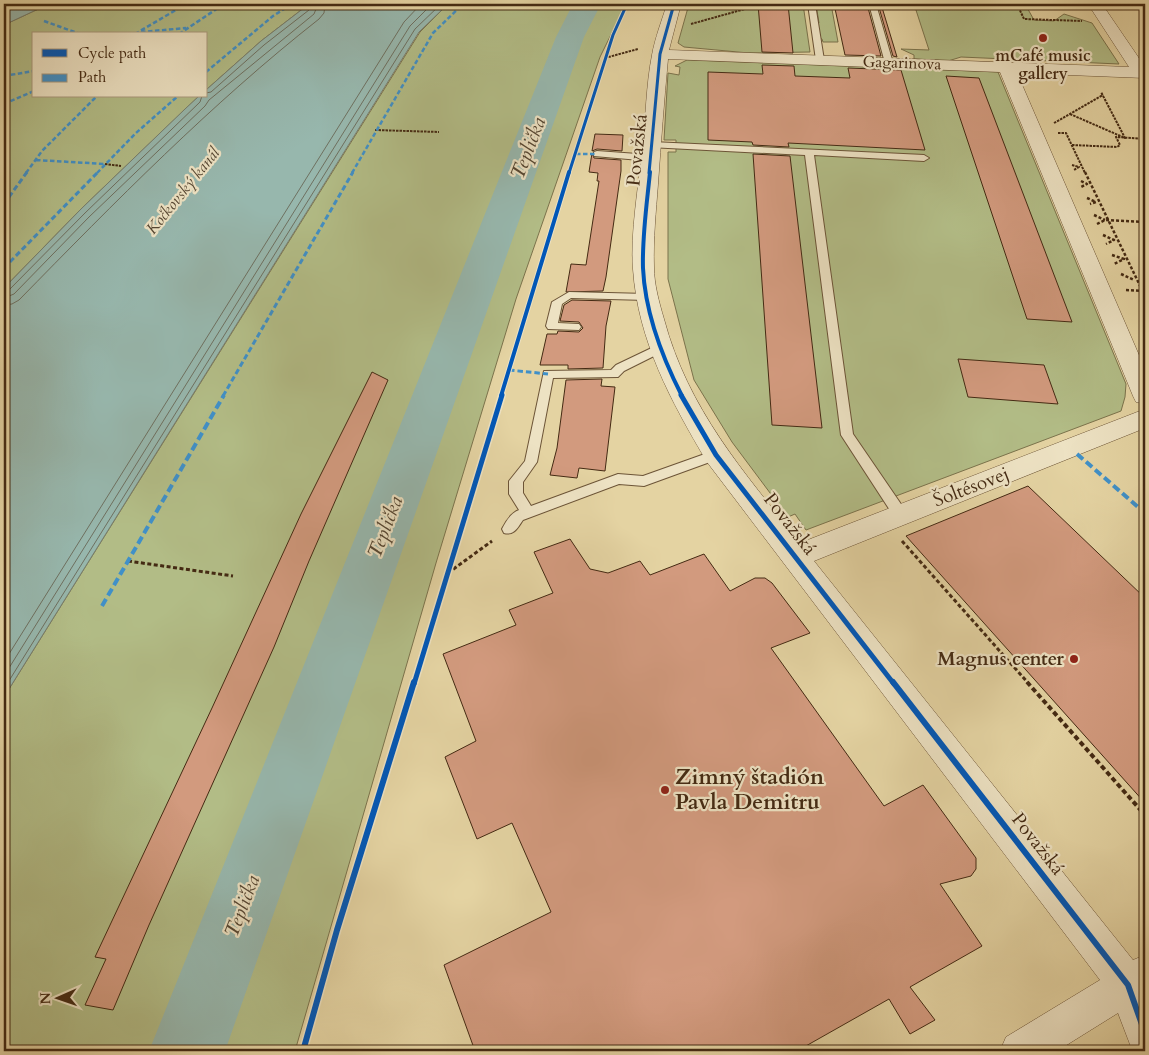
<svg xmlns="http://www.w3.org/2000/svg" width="1149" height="1055" viewBox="0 0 1149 1055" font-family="Cardo,serif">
  <rect width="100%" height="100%" fill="#e4d3a2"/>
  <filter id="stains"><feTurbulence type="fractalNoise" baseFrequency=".004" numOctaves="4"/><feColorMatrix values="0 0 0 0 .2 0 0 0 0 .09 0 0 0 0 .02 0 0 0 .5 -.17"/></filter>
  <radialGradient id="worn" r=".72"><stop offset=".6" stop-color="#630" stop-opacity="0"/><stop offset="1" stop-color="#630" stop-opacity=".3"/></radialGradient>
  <path fill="#b2bc86" stroke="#7b734c" d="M49 4H309L261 41 206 90V34H34V96H199L81 209 4 288V25Z
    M448 4H626L600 57 516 299 436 563 295 1051H4V697L420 32Z
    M689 4H803L810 52 749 53 684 47 678 43Z
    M816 4H831L838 42H823L822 39 819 38 817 24 819 23Z
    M914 4H1025L1034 20 1054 21 1064 14 1092 23 1119 64 961 57 948 61 914 59V55L901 49 929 50Z
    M687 60 998 72 1126 384 1125 397 1121 411 806 530 795 514 788 517 732 442 694 380 668 279V152H676V140H664L668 73 679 75 680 67 675 66Z"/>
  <path fill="#97b7ad" stroke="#767f6f" d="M4 4H49L4 25Z
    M309 4H448L419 32 4 697V288L81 209 185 109 199 96H206V90L261 41Z"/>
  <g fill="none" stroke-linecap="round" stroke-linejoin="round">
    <path stroke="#6e7060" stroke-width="1" d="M206 93 211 92 264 45 309 10 312 4
      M4 291 9 290 85 213 200 102 202 96
      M4 298 14 294 89 217 205 106 209 100 314 14 318 4
      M4 305 12 304 19 300C115 202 211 104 319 19L324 13 325 4
      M4 662 404 22 421 4
      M4 676 410 26 432 4
      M7 684 415 29 441 4"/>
    <path stroke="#6e7060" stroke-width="2" d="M4 688 7 682"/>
    <path fill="#97b7ad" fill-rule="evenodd" d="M573 4H601L584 37 225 1051H149L556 37Z"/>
  </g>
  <path fill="#d29a7e" stroke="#442a13" d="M758 4H788L793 53 762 52Z
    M834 4H867L881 56 845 55Z
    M878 4H881L897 57 893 56Z
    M762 65 794 66 795 76 850 78 848 68 901 70 925 150 788 143 789 147 753 145 752 142 708 140V72L763 74Z
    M946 76 979 78 1072 322 1027 319Z
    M595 134 623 135 622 151 597 149 592 151Z
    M592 153 594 158 621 160V171L606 277 603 291 566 292 571 264 586 265 599 181H597L598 173 589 172Z
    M753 154 790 156 822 428 772 425Z
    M572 300 611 301 606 326 603 368 568 369V365H540L547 334H557L558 331 579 332 583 328 579 322 560 321 564 305Z
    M958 359 1044 365 1058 404 968 397Z
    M372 372 388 380 309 561 274 647 149 925 113 1010 85 1005 106 959 95 957 212 708 301 514Z
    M602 379 601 386 615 387 605 471 579 468 577 478 550 475 557 448 566 380Z
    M1028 486 1145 598V803L906 536Z
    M570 539 590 569 608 573 640 561 650 575 704 554 730 591 755 578H765L772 583 810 633 771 648 884 806 923 785 976 858V869L971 876 940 884 982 946 910 987 935 1020 910 1034 889 999 797 1051H475L444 965 551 912 512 823 477 839 445 757 476 741 443 654 516 625 509 610 553 593 534 552Z"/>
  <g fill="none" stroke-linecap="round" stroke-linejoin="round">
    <defs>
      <path id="lane" d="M808 4H815L824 60 820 62 816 60Z
        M869 4H876L893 63 892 65 885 63Z
        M652 142 924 155 929 158 924 161 814 155 853 434 905 510 907 514 905 518 900 519 895 518 841 435 805 155 649 147V143Z
        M597 151 651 155 656 158 651 161 594 156V152Z
        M569 292 647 294 652 297 647 300 571 298 562 304 558 323 579 324 581 327 579 330 548 329 546 326 552 302Z
        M660 344 664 345 666 348 664 351 624 371 618 377 553 378 537 462 523 482V493L531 506 618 474 643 476 716 450 721 452 722 455 721 458 644 486 619 484 523 520C518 527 514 536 504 533L502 529C506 521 511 513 519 510L509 494V481L525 461 544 371 611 370 616 365Z"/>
      <path id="street" d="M667 4H681L669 50 1129 67 1088 4H1102L1145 67V78L1017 73 1145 369V404L1136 402 1133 396 1000 72 668 59C664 101 661 142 658 184 656 211 653 239 654 267 654 284 659 302 664 319 688 409 743 471 800 543L1145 409V428L814 561 1133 960 1145 955V1051L1131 1047 1118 1013 1057 1051H1000L1006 1037 1100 980 707 462C671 401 638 341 633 269 630 233 639 185 642 149 646 118 646 85 652 55 655 38 662 20 667 4Z"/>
    </defs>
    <use href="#lane" stroke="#6c5437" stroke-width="2"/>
    <use href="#street" stroke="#6c5437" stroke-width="1"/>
    <path stroke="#442a13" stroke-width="2" stroke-dasharray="2.5 1" stroke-linecap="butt" d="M1017 4 1024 19 1082 21
      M691 24 752 7
      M605 58 638 49
      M1070 114 1125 138 1101 92
      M1054 123 1103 95
      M375 130 439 132
      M1058 133H1066L1085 173
      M1072 145 1117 147 1120 145 1116 137 1145 139
      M105 164 121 166
      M1072 165 1079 167 1074 170"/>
    <path stroke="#442a13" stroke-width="2.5" stroke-dasharray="3 2" stroke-linecap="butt" d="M1085 172 1145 296
      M1081 181 1087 184 1081 187
      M1087 198 1096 202 1090 204
      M1094 215 1105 220
      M1097 224 1105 220 1145 222
      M1103 235 1114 240 1106 244
      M1112 255 1124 259 1114 264
      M1121 274 1134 280
      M1126 290 1143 291"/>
    <path stroke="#442a13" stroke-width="3" stroke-dasharray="4 2.5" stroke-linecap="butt" d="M902 541 1029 684
      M128 561 233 576
      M448 573 492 541"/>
    <path stroke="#442a13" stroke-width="4" stroke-dasharray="5 3" stroke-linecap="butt" d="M1027 682 1145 815"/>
    <use href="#lane" fill="#ede2c3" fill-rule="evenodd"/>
    <use href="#street" fill="#ede2c3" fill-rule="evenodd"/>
    <path stroke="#4090c8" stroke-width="2.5" stroke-dasharray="4.5 2.5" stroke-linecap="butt" d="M44 21 80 34
      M141 32 186 28
      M135 34 186 4
      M179 34 224 4
      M206 72 273 16 292 4
      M4 76 34 71
      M4 104 34 91
      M576 154H597
      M36 160 105 164
      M26 173 42 151 97 96
      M97 173 136 133 178 96
      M352 173 433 33 463 4"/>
    <path stroke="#4090c8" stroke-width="3" stroke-dasharray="5.5 3" stroke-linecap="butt" d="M4 204 27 172
      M4 268 98 172
      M509 370 548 374
      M223 396 353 172"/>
    <path stroke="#4090c8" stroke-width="4" stroke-dasharray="8 4" stroke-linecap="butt" d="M1077 454 1145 513
      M102 606 224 395"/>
    <defs>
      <path id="cycleway-far3" d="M569 173 613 35 627 4
        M649 173 660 54 674 4"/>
      <path id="cycleway-far2" d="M650 172C647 203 642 236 643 268 645 312 662 357 682 396
        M501 396 569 172"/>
      <path id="cycleway-far1" d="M681 395 716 455 894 684
        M414 684 502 395"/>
      <path id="cycleway" d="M893 682 1128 985 1145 1033
        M303 1051 337 930 414 682"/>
    </defs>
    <use href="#cycleway-far3" stroke="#ede2c3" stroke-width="5"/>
    <use href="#cycleway-far2" stroke="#ede2c3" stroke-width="6"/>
    <use href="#cycleway-far1" stroke="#ede2c3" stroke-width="8"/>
    <use href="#cycleway" stroke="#ede2c3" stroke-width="9"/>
    <use href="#cycleway-far3" stroke="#0057b8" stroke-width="3"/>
    <use href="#cycleway-far2" stroke="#0057b8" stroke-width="4"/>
    <use href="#cycleway-far1" stroke="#0057b8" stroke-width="5"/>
    <use href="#cycleway" stroke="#0057b8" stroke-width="6"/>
  </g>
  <g fill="#8f2418" stroke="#ede2c3" stroke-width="2">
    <circle cx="1043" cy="38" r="5"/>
    <circle cx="1074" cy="659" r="5"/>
    <circle cx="665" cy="790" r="5"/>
  </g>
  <g text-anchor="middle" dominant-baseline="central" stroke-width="4.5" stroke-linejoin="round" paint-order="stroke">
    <g font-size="16" font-weight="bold" fill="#442a13" stroke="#ede2c3">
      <text x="1043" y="56">mCafé music<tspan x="1043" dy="18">gallery</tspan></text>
    </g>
    <g font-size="16" fill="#442a13" stroke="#ede2c3">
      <text transform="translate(902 63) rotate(2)">Gagarinova</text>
    </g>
    <g font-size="16" font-style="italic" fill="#554632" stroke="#ede2c3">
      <text transform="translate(183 191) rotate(-51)">Kočkovský kanál</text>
    </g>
    <g font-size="19" fill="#442a13" stroke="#ede2c3">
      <text transform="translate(637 150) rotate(-84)">Považská</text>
      <text transform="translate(971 487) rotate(-21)">Šoltésovej</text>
      <text transform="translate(790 524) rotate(52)">Považská</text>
      <text transform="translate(1038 844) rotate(52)">Považská</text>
    </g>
    <g font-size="19" font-weight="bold" fill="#442a13" stroke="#ede2c3" text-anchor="end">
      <text x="1064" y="659">Magnus center</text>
    </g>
    <g font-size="20" font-style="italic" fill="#554632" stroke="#ede2c3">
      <text transform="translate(528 148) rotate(-69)">Teplička</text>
      <text transform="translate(385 527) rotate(-69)">Teplička</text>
      <text transform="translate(242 906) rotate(-69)">Teplička</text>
    </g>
    <g font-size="22" font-weight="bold" fill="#442a13" stroke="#ede2c3" text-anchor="start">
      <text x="675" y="777">Zimný štadión<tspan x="675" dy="25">Pavla Demitru</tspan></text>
    </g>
  </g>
  <rect width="1149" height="1055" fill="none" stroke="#e4d3a2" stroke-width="20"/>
  <rect x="5" y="5" width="1139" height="1045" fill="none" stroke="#442a13" stroke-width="2.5"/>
  <rect x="10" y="10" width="1129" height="1035" fill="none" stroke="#442a13"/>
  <rect x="32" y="32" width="175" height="65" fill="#ede2c3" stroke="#a9987d"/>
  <rect x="42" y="49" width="25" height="8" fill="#0057b8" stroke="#a9987d"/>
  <text x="78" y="58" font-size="15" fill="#442a13">Cycle path</text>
  <rect x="42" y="74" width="25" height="8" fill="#4090c8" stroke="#a9987d"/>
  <text x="78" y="82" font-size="15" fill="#442a13">Path</text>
  <g transform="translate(58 998) rotate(268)" stroke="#ede2c3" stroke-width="4" paint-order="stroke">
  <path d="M0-4L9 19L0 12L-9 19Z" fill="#442a13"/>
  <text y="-8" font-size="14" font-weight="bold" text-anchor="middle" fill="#442a13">N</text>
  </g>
  <rect width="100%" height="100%" filter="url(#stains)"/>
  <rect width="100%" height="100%" fill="url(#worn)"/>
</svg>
